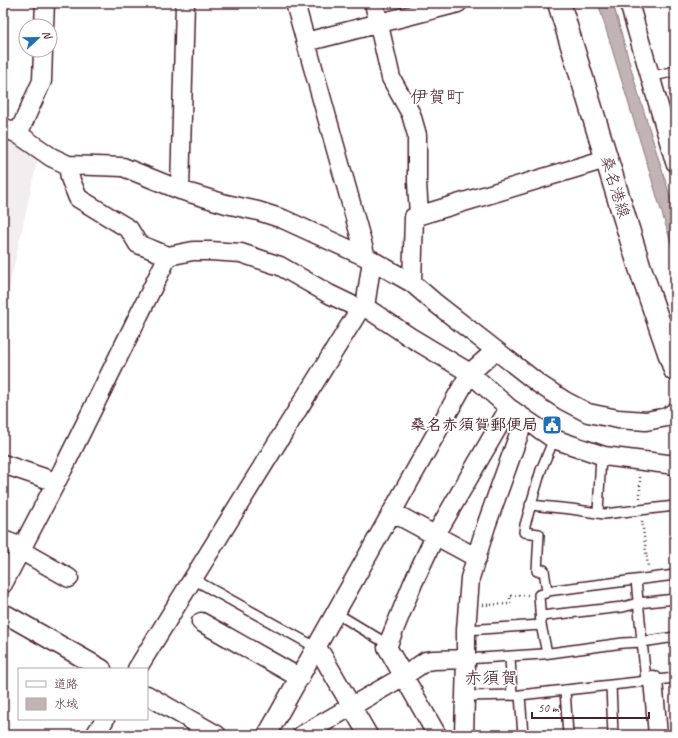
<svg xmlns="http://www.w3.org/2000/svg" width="678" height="738" viewBox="0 0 678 738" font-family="Caveat,'Klee One',sans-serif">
  <rect width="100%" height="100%" fill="#fff"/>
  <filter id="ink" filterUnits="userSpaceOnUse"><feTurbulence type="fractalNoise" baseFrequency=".025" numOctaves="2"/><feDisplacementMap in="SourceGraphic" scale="8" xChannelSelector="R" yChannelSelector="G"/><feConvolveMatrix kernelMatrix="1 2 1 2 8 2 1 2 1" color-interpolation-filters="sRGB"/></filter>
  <g filter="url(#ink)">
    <path fill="#f2eeef" d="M3 133 38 157 3 315Z
      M3 331 10 333 3 362Z"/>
    <path fill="#c1b3b6" stroke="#91787e" d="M598 3H613L634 79 675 212V256Z"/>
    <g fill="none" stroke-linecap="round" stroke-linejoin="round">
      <defs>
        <path id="lane" d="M650 77 675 71
          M530 505 571 509 604 514 675 506
          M598 513 601 455
          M193 579 317 648
          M636 580 646 681
          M547 591 544 570 537 571 539 534 524 532 525 525 541 470 554 439
          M336 613 384 642 387 647
          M541 616 623 607 638 603 675 599
          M466 630 541 625
          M547 653 541 625 539 595 546 593 547 591 675 575
          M510 657 512 695
          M466 659 543 654 623 643 642 642 675 637
          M611 685 613 735
          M565 690 568 735
          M520 695 523 735
          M465 696 520 695 675 678"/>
        <path id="street" d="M295 3 366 257
          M374 3 391 78 411 114 417 135V182L419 215
          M629 3 675 162
          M44 26 45 3
          M306 42 458 3
          M3 127 18 134 51 157 68 165 123 167 180 190 226 204 258 211 283 219 366 257 412 283 434 302 539 384 565 401 588 413 618 419 646 421 667 417 675 412
          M18 134 42 81 43 50
          M68 165 70 178 78 198 129 229 138 244 168 256 193 251H210L241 253 280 266 329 294 360 309
          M180 190 185 3
          M412 283 414 217 606 159
          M365 307 372 260
          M3 464 56 482
          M392 512 477 558
          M3 540 22 547
          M20 550 69 578
          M3 584 63 469 168 256
          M3 615H7L102 669
          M201 622 300 678
          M317 648 322 655 368 735
          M137 669 360 309 365 307 410 337 470 373 509 408 554 439 604 456 675 465
          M653 680 658 735
          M147 695 217 735
          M95 735 105 719
          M267 735 470 373 495 351
          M302 735 404 676 426 661 434 660 466 659
          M437 735 387 647 413 583 435 536 509 408
          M464 735 466 659V630L470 578 486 526 524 420"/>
        <path id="secondary" d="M559 3 639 265 675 370"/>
      </defs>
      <use href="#lane" stroke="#4a1f2b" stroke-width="12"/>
      <use href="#street" stroke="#4a1f2b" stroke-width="21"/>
      <use href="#secondary" stroke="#4a1f2b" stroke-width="25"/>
      <path stroke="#4a1f2b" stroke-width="2.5" stroke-dasharray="1 3" stroke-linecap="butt" d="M640 498V477
        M642 521 648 567
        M483 605 510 604V596L528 595"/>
      <use href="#lane" stroke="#fff" stroke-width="9"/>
      <use href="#street" stroke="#fff" stroke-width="18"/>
      <use href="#secondary" stroke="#fff" stroke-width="22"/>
    </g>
  </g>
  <defs>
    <symbol id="civic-square" viewBox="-11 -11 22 22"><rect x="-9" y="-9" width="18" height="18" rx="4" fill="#1f6fb2" stroke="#fff"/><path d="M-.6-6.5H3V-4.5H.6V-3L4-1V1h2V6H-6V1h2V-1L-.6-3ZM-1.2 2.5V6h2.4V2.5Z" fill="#fff"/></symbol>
  </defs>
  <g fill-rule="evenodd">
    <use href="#civic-square" x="541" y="414" width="22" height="22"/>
  </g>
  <g text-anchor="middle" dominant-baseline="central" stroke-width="3.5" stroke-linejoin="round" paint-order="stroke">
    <g font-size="16" fill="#4a1f2b" stroke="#fff">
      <text transform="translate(615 187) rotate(73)">桑名港線</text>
    </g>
    <g font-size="16" font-weight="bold" fill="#4a1f2b" stroke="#fff" text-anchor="end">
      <text x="538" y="425">桑名赤須賀郵便局</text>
    </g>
    <g font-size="18" fill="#4a1f2b" stroke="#fff">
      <text x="437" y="97">伊賀町</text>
      <text x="491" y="678">赤須賀</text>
    </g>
  </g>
  <rect width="678" height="738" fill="none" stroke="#fff" stroke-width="16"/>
  <rect x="8" y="8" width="662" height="722" fill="none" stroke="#4a1f2b" stroke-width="1.5" filter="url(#ink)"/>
  <rect x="18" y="668" width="130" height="52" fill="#ffffff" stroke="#b7a5aa"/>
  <rect x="26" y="681" width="20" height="6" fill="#ffffff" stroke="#b7a5aa"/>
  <text x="54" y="688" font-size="12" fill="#4a1f2b">道路</text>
  <rect x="26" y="698" width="20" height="12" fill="#c1b3b6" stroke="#b7a5aa"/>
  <text x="54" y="708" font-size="12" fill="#4a1f2b">水域</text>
  <g transform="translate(38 38) rotate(68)"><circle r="19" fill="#ffffff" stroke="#b7a5aa"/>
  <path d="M0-3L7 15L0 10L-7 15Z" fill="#1f6fb2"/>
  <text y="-6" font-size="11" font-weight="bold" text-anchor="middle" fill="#4a1f2b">N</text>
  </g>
  <path d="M532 712v6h117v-6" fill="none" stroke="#4a1f2b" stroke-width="2"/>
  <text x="538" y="712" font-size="12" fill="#4a1f2b" stroke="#ffffff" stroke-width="3" paint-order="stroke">50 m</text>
</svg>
